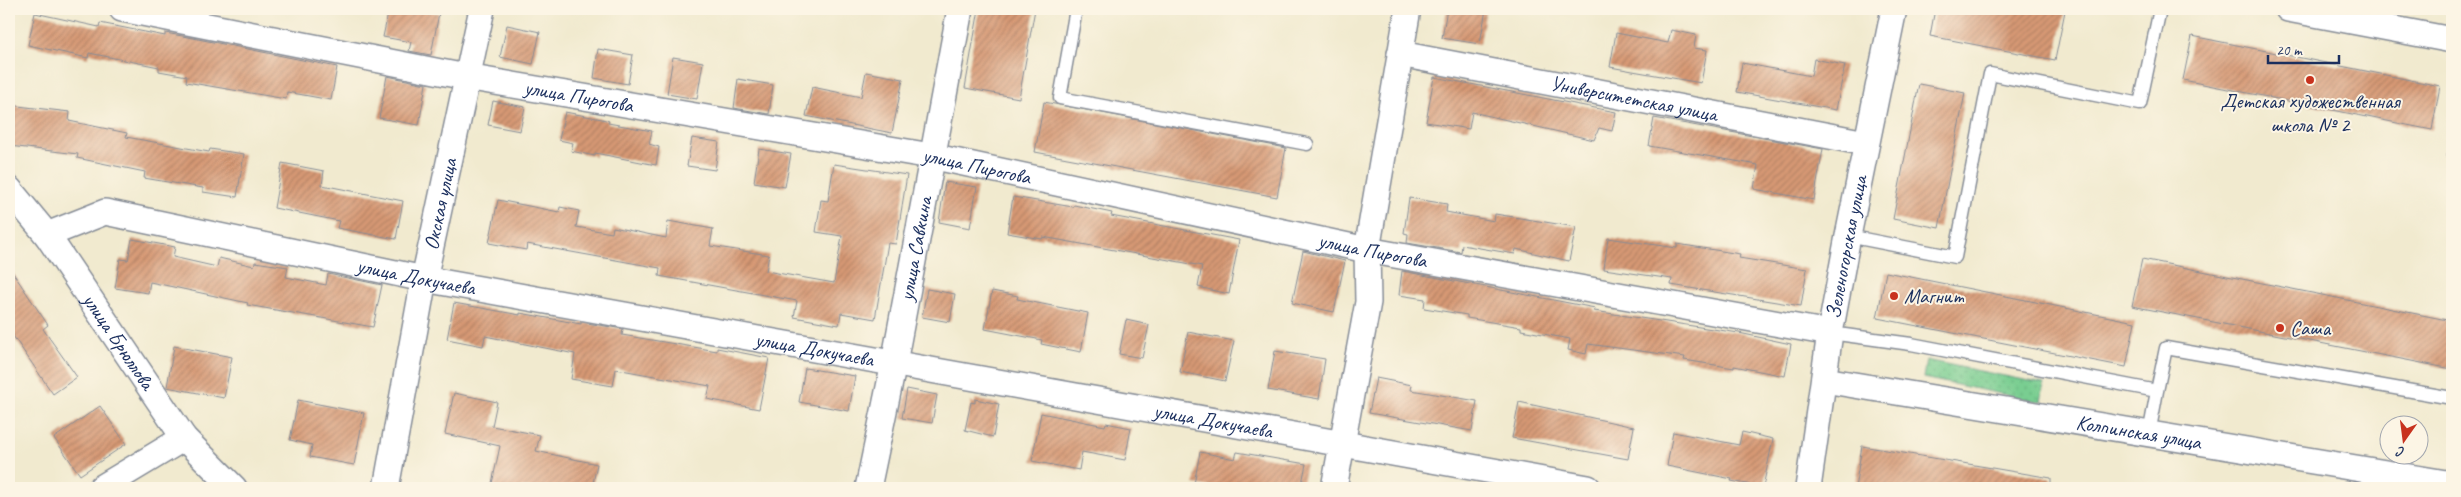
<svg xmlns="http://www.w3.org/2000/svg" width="2461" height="497" viewBox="0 0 2461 497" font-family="Caveat,sans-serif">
  <defs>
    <pattern id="grass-dots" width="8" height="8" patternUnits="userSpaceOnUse" patternTransform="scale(1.25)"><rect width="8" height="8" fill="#79ce91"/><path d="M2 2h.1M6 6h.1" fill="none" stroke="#68b17f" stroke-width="1.8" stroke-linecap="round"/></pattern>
    <pattern id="building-hatch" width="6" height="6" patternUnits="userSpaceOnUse" patternTransform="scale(1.25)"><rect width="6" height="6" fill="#d79974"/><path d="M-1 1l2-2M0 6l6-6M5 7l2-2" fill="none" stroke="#ae7d62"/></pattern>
  </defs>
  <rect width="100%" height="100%" fill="#fcf5e5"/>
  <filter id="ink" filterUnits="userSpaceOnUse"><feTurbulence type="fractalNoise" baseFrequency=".02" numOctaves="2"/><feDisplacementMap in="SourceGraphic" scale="10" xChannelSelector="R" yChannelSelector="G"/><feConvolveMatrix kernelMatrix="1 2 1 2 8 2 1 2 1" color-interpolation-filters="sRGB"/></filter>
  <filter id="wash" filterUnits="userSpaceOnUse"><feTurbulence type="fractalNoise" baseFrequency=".0096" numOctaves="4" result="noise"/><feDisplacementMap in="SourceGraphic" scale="20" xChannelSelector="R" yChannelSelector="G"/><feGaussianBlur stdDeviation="1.12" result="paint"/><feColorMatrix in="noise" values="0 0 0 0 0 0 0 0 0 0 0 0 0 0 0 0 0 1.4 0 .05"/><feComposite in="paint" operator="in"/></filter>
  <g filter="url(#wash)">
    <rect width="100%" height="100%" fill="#f1eacf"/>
    <path fill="url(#grass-dots)" stroke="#4a7e78" d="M1926 360 2044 384 2041 402 1923 378Z"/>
    <g id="blocks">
      <path fill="url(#building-hatch)" d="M389 9H415L439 13 431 55 409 51 411 42 383 37Z
        M979 9H1035L1019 98 965 88Z
        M1447 9H1486L1480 44 1442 38Z
        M1935 9H2052L2065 11 2055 60 1930 36Z
        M35 13 99 27 100 23 165 36V33L188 37 337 67 331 100 287 92 286 99 186 82 187 76 159 71V67L89 53 88 58 28 45Z
        M507 25 540 32 533 64 500 57Z
        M1671 30 1696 35 1694 48 1707 50 1701 83 1610 67 1616 33 1668 43Z
        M2192 36 2440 86 2432 130 2183 80Z
        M598 49 633 55 628 84 594 78Z
        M673 57 703 62 697 99 667 94Z
        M1814 59 1845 65 1836 110 1737 92 1742 63 1811 76Z
        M866 72 903 79 892 133 806 116 812 87 861 97Z
        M387 76 426 84 419 125 379 118Z
        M1434 77 1616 112 1612 131 1599 128 1594 140 1472 112 1469 129 1426 122Z
        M738 79 773 85 769 114 734 108Z
        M1919 84 1965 93 1939 228 1893 219Z
        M493 101 525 107 520 131 488 125Z
        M1044 102 1286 148 1277 197 1035 152Z
        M9 105 70 112 69 121 127 133 126 137 209 152 210 149 244 154 237 197 203 192V188L144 178 145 172 77 158 78 154 9 146Z
        M565 112 602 119 609 121 608 123 652 131 649 144 659 147 656 165 595 153V156L571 151 573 143 559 140Z
        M1654 118 1823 149 1814 200 1754 189 1758 165 1649 146Z
        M692 138 719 142 715 170 687 166Z
        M759 149 791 154 785 187 754 182Z
        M282 163 324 171 322 185 403 201 396 239 337 228 339 221 274 208Z
        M834 164 907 175 896 244 888 243 875 319 841 313 839 325 794 317 797 301 659 276 660 268 527 244 526 250 489 243 498 200 559 212 560 207 579 211 576 227 612 233 613 227 666 238 668 221 713 229 710 246 769 255 766 271 834 283 842 236 816 232 821 200 828 201Z
        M945 182 977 187 970 228 939 222Z
        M1013 197 1073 207 1074 205 1112 213 1111 216 1239 240 1229 294 1198 287 1202 266 1043 237 1042 239 1007 233Z
        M1409 198 1447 204 1446 212 1494 221 1495 214 1576 227 1569 261 1516 249 1515 254 1462 245 1461 252 1407 243 1408 234 1404 233Z
        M1608 238 1677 248V244L1740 254 1739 258 1807 269 1801 306 1671 285 1672 279 1604 269Z
        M132 239 175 247 173 257 217 267 219 258 254 266 255 262 288 267 286 277 326 285 328 274 382 285 373 327 247 305 248 303 150 282 148 293 115 288 120 259 128 260Z
        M1303 251 1345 261 1334 312 1292 303Z
        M2142 259 2452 321V369L2132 306Z
        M9 267 48 325 43 329 77 377 53 394 9 330Z
        M1402 271 1595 308 1594 311 1739 333 1791 344 1785 376 1734 366V368L1684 360 1685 357 1588 344 1586 354 1568 350 1570 339 1521 330V327L1467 318V315L1424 308 1425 299 1399 295Z
        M1886 272 2135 322 2126 367 1877 318Z
        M927 289 955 294 950 322 922 317Z
        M992 291 1018 296 1017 299 1088 313 1081 352 1041 344 1042 340 985 329Z
        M454 303 520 315V313L581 324V322L623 329 622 335 717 351V348L769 358 759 409 707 399 710 386 616 369 613 386 571 379 575 354 485 336 483 346 447 339Z
        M1126 320 1149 325 1142 358 1119 354Z
        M1188 332 1234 341 1225 381 1180 372Z
        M174 346 232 357 224 398 167 387Z
        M1275 351 1325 359 1319 399 1268 390Z
        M805 368 855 376 849 411 799 402Z
        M1376 378 1412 385 1411 390 1477 401 1472 431 1369 413Z
        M907 389 937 395 932 423 902 418Z
        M454 393 497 402 492 426 540 435 536 451 597 464 592 488H491L500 446 445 434Z
        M975 399 999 404 993 437 965 430 971 402 975 403Z
        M298 400 364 413 354 465 310 457 312 445 290 440Z
        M1519 402 1634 427 1628 459 1512 438Z
        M100 406 126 444 80 475 54 438Z
        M1041 413 1105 426 1106 423 1131 428 1125 460 1082 452 1079 470 1032 461Z
        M1673 432 1739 445 1742 432 1773 439 1763 487 1731 481 1732 479 1667 466Z
        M1862 446 2051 478V488H1855Z
        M1200 452 1235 459 1237 452 1306 464 1301 488H1214L1194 484Z"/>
    </g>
  </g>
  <g filter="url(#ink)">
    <use href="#blocks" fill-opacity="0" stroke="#868c96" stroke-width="1"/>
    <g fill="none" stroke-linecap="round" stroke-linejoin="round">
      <defs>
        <path id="service" d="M1076 9 1060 98 1307 144
          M1848 236 1955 257 1990 74 2140 104 2160 9
          M1830 333 1911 344 2157 391 2149 434
          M2157 391 2166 348 2452 398"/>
        <g id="minor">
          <path id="s1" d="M122 9 466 77 931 156 1367 250 1830 333"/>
          <path d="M2288 9 2452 40"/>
          <path id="s2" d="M1400 54 1866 143"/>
          <path id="s3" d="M9 189 47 235 184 438 234 488"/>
          <path id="s4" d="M47 235 105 212 424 279 1588 488"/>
          <path id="s5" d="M1824 380 2452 484"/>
          <path d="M101 488 184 438"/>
          <path id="s6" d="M386 488 424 279 482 9"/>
          <path id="s7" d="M868 488 894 363 960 9"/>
          <path d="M1334 488 1368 302 1367 250 1408 9"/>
          <path id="s8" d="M1808 488 1830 333 1848 236 1894 9"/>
        </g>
      </defs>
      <use href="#service" stroke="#868c96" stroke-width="15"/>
      <use href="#minor" stroke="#868c96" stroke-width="28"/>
      <path stroke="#868c96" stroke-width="3" stroke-dasharray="4 4" stroke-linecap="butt" d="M2452 129 2448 156 2452 167"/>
      <use href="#service" stroke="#fff" stroke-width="12"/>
      <use href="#minor" stroke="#fff" stroke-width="25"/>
    </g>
  </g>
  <g fill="#c8321e" stroke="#fcf5e5" stroke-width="2">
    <circle cx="2310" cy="80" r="5"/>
    <circle cx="1894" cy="296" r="5"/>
    <circle cx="2280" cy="328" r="5"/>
  </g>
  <g text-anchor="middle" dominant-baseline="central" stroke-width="4" stroke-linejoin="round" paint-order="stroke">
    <g font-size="21" fill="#1b2f5e" stroke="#fcf5e5">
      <text stroke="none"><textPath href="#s1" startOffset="465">улица Пирогова</textPath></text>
      <text stroke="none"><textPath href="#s2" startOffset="238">Университетская улица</textPath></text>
      <text stroke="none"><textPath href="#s1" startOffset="869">улица Пирогова</textPath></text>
      <text stroke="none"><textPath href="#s6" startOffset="289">Окская улица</textPath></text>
      <text stroke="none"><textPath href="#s8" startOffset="244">Зеленогорская улица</textPath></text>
      <text stroke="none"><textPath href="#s7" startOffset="244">улица Савкина</textPath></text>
      <text stroke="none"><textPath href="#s1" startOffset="1274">улица Пирогова</textPath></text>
      <text stroke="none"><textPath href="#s4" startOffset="380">улица Докучаева</textPath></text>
      <text stroke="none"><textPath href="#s3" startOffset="188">улица Брюллова</textPath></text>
      <text stroke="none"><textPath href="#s4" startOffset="785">улица Докучаева</textPath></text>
      <text stroke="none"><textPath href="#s4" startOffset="1190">улица Докучаева</textPath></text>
      <text stroke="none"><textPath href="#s5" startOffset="319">Колпинская улица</textPath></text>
    </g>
    <g font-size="21" fill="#1b2f5e" stroke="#fcf5e5" text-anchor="start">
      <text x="2310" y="101" text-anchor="middle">Детская художественная<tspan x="2310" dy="24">школа № 2</tspan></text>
      <text x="1904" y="296">Магнит</text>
      <text x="2290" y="328">Саша</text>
    </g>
  </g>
  <rect width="2461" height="497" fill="none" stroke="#fcf5e5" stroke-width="30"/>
  <g transform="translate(2404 440) rotate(194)"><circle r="24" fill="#fcf5e5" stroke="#a2a6af"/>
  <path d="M0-4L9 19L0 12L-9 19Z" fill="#c8321e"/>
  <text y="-8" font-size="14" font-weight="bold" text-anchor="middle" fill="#1b2f5e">С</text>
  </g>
  <path d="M2268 55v8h71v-8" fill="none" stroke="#1b2f5e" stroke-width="2.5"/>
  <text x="2276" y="55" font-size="15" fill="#1b2f5e" stroke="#fcf5e5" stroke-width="4" paint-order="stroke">20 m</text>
</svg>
